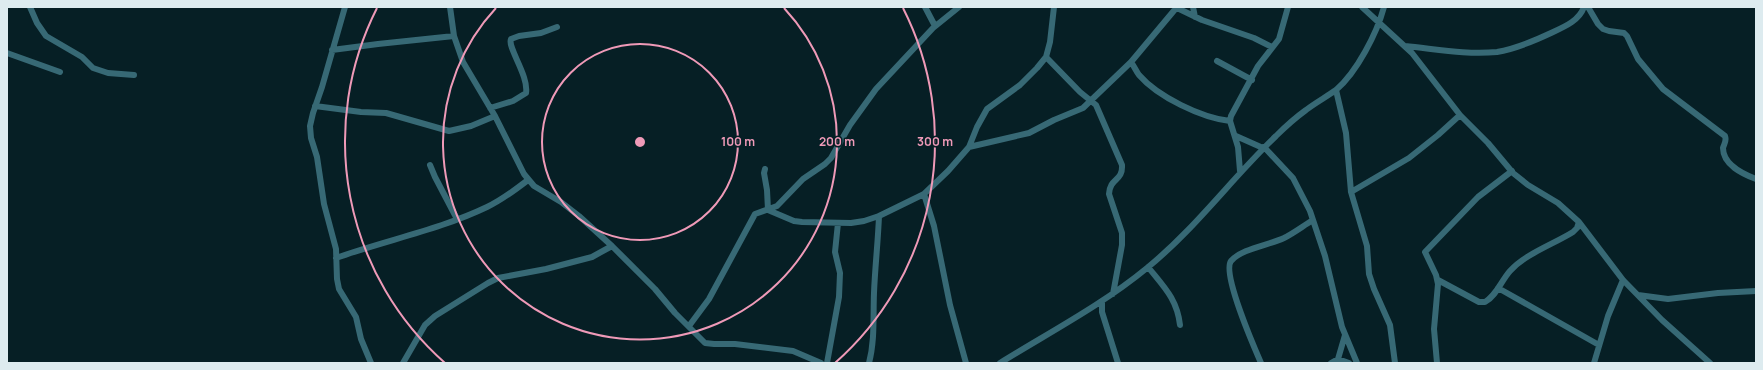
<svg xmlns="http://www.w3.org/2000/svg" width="1763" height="370" viewBox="0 0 1763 370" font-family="Manrope,sans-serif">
  <rect width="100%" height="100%" fill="#061f25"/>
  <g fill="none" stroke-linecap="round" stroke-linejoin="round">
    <path stroke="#376975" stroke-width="6" d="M30 7 37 23 46 36 82 57 93 68 108 73 134 75
      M345 7 322 87 313 113 310 126 311 138 317 157 324 204 336 249 337 279 339 289 356 317 361 339 371 363
      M450 7 454 36 463 62 495 116 524 174 534 186 561 202 579 216 612 246 655 289 675 313 705 343 714 344H735L793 351 821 363
      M925 7 935 26
      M1175 7 1202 20 1254 38 1272 47
      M1193 7 1195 17
      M1362 7 1412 53 1460 115 1488 143 1513 173 1528 185 1558 203 1579 222 1623 280 1662 320 1710 363
      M1588 7 1598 24 1603 29 1609 31 1624 33 1627 36 1638 59 1663 89 1725 136C1727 141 1724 144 1723 148 1723 165 1743 174 1756 179
      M1405 46C1436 49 1466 55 1497 52 1515 49 1534 41 1551 33 1564 27 1579 21 1584 7
      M332 50 378 44 454 36
      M7 53 60 72
      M1046 57 1080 92 1096 105 1122 165C1123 182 1110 177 1109 194L1122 233V245L1113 294
      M1217 61 1252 80
      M1131 62C1134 66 1136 71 1139 75 1158 97 1202 118 1230 121
      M1336 90 1346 133 1351 192 1367 246 1369 274 1374 289 1390 325 1395 363
      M315 106 361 112 386 113 449 131 471 126 495 116
      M490 108 513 101 526 93C529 76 507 47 511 39L519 36 541 33 557 27
      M1236 136 1263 148
      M969 147 1029 133 1054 120 1083 108 1131 62 1177 7
      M1264 147 1293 178 1310 211 1325 256 1342 327 1357 363
      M430 165 435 177 457 219
      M765 169 764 173 767 190 768 210 794 221 802 222 851 223 864 221 879 216 924 194 948 171 969 147 977 127 987 109 1020 85 1037 68 1046 57 1050 42 1054 7
      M1240 171 1238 147 1230 121 1231 116 1258 66 1279 39 1288 7
      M1351 192 1409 158 1438 135 1460 115
      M924 194 934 226 950 305 966 363
      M336 258C386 240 439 230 487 207 502 200 515 190 528 180
      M1148 267C1164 287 1177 299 1180 325
      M1438 280 1479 302H1485C1497 295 1501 281 1510 271 1525 254 1554 244 1573 232L1577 228 1579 222
      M1498 288 1599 345
      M1638 295 1668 299 1718 293 1756 291
      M1102 302V312L1118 363
      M689 326 709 299 755 214 777 206 803 179 825 164 831 158 850 125 876 89 933 28 959 7
      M1338 359 1349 363
      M403 363 425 325 435 316 488 283 498 278 546 269 592 257 612 246
      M827 363 839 297 840 273 835 252 838 223
      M869 363C875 340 873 317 874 293 875 267 878 242 879 216
      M1000 363C1050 332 1102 305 1147 268 1195 229 1232 178 1276 136 1285 127 1295 118 1306 110 1315 103 1326 97 1336 90 1357 72 1377 33 1384 7
      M1261 363C1254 347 1222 273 1231 261 1241 249 1269 245 1284 238 1294 233 1303 226 1313 220
      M1331 363 1338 359 1345 335
      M1437 363 1434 329 1438 284 1436 275 1425 252 1478 197 1512 171
      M1594 363 1608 316 1623 280"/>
  </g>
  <g fill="none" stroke="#ef9ab8" stroke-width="2">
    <circle cx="640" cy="142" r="98"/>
    <path d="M784 8A197 197 0 1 1 496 8"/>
    <path d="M445 363A295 295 0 0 1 377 8M903 8A295 295 0 0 1 835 363"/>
  </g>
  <circle cx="640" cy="142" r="6" fill="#ef9ab8" stroke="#061f25" stroke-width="2"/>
  <g font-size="12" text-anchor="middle" font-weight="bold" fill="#ef9ab8" stroke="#061f25" stroke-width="3" stroke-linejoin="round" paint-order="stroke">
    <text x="738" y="146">100 m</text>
    <text x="837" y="146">200 m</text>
    <text x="935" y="146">300 m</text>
  </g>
  <rect width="1763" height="370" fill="none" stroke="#ddebef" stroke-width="16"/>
</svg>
